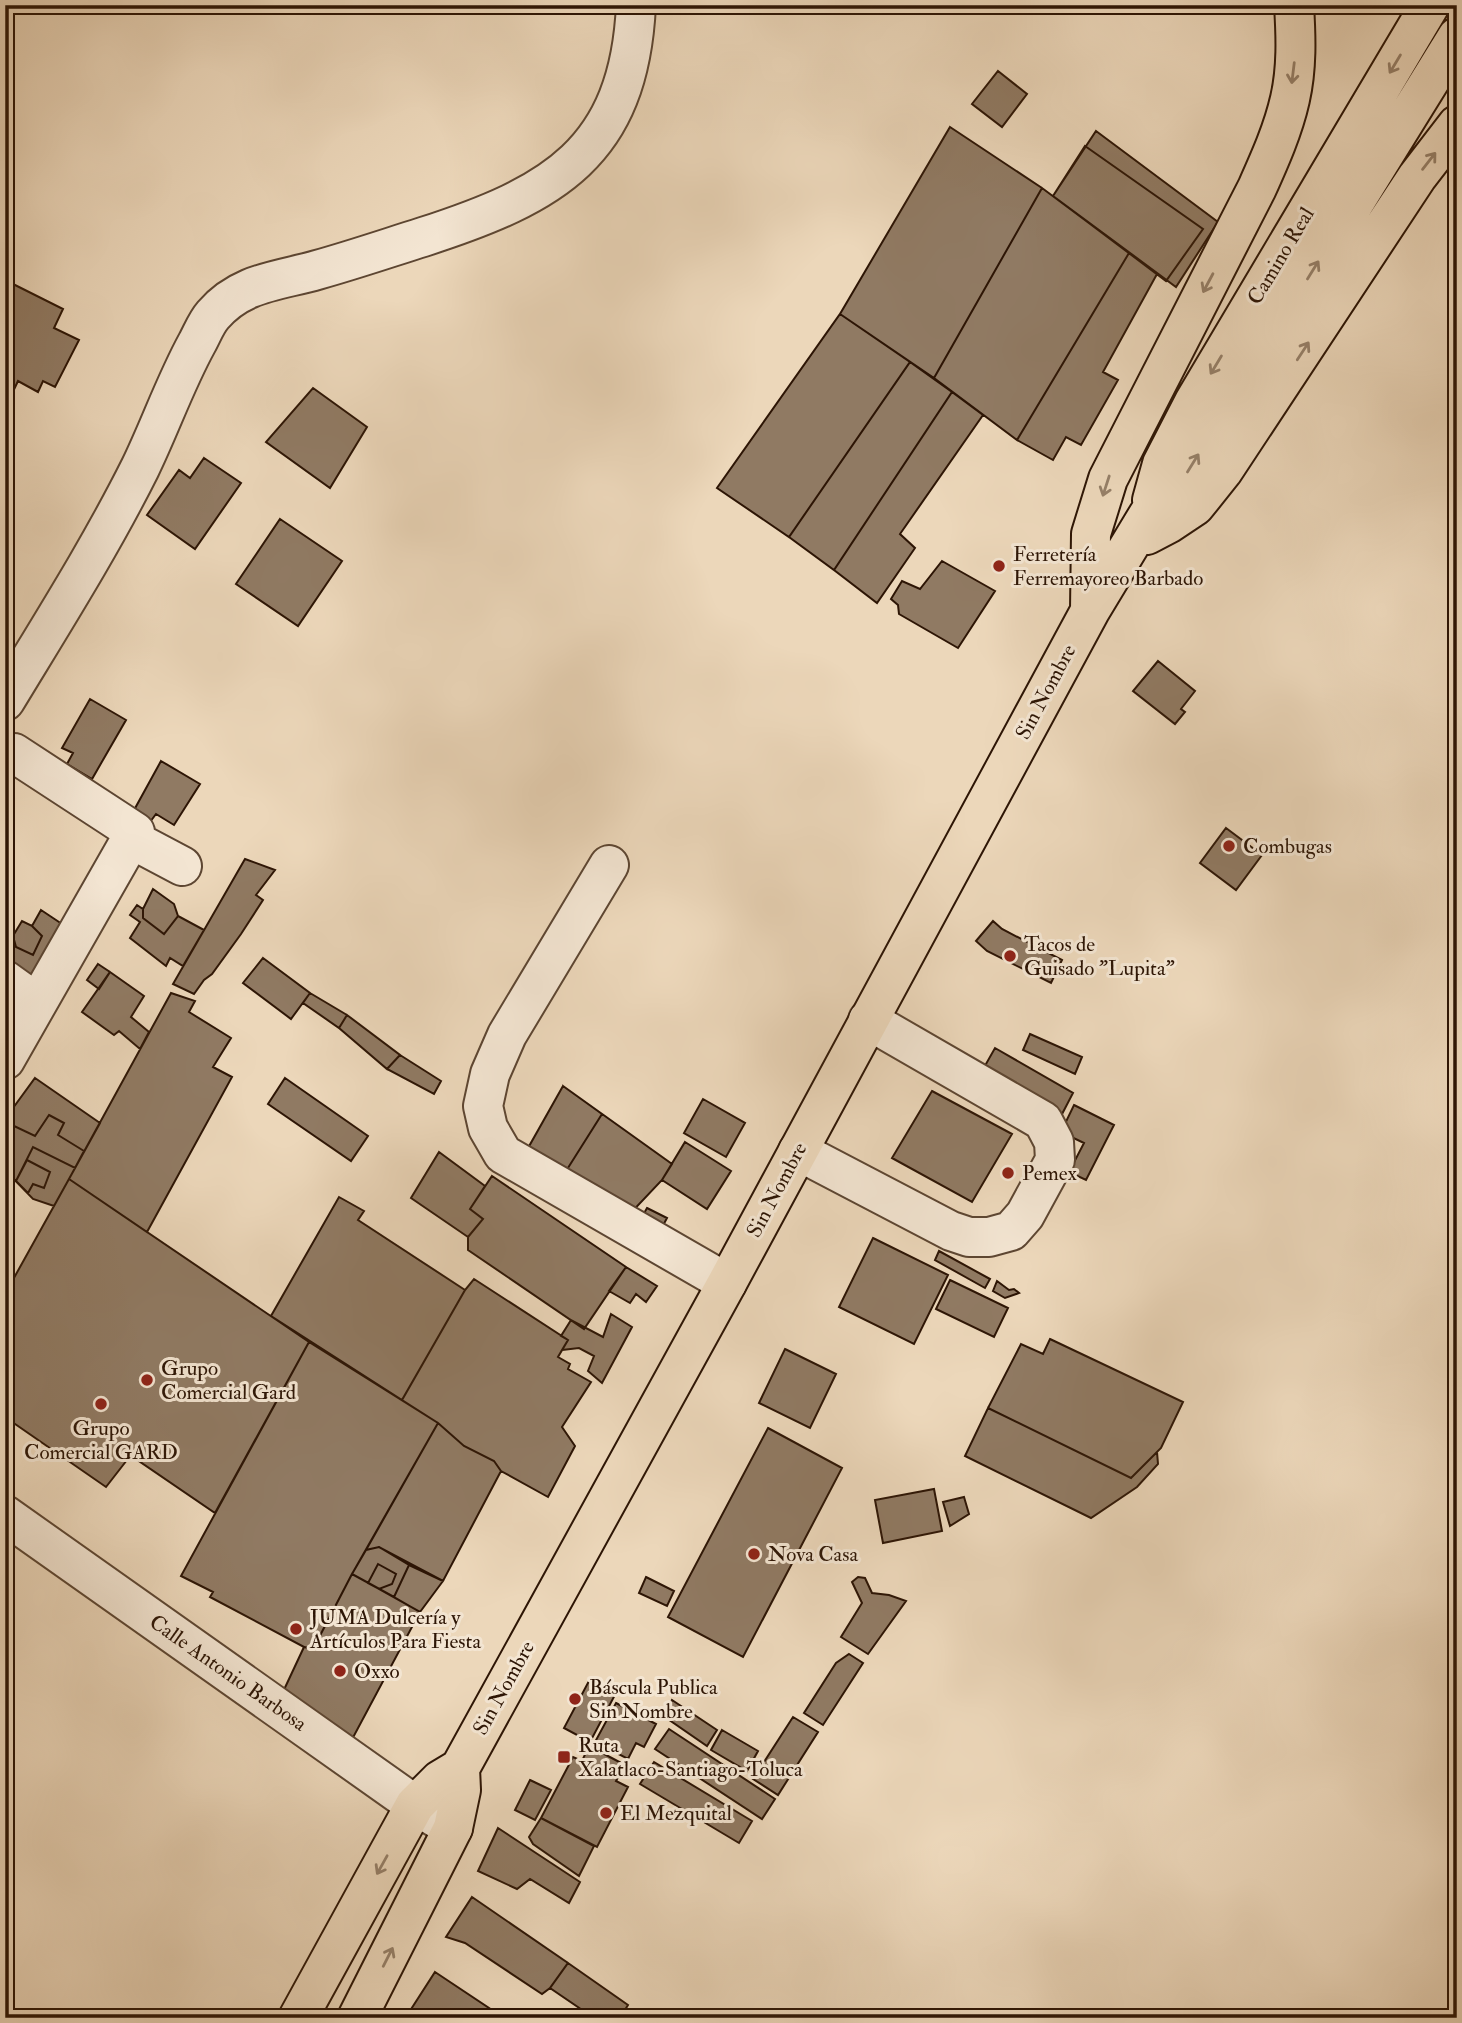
<svg xmlns="http://www.w3.org/2000/svg" width="1462" height="2023" viewBox="0 0 1462 2023" font-family="'IM FELL Double Pica',serif">
  <rect width="100%" height="100%" fill="#ecd7ba"/>
  <filter id="stains"><feTurbulence type="fractalNoise" baseFrequency=".00286" numOctaves="4"/><feColorMatrix values="0 0 0 0 .2 0 0 0 0 .09 0 0 0 0 .02 0 0 0 .5 -.17"/></filter>
  <radialGradient id="worn" r=".72"><stop offset=".6" stop-color="#630" stop-opacity="0"/><stop offset="1" stop-color="#630" stop-opacity=".3"/></radialGradient>
  <path fill="#907a63" stroke="#2d1505" stroke-width="2" d="M998 71 1027 94 1002 127 972 104Z
    M950 127 1042 188 934 378 840 314Z
    M1096 131 1218 222 1176 287 1053 196Z
    M1085 146 1203 229 1166 281 1053 196Z
    M1042 188 1129 253 1017 440 934 378Z
    M1129 253 1157 274 1103 372 1118 380 1081 445 1066 437 1053 460 1017 440Z
    M13 284 63 309 54 328 79 340 55 387 43 381 38 392 18 381 11 396 5 393V299Z
    M840 314 910 362 789 537 717 488Z
    M910 362 952 392 834 570 789 537Z
    M313 388 367 427 330 488 266 442Z
    M952 392 983 415 900 534 915 548 877 603 834 570Z
    M204 458 241 483 195 549 147 515 179 470 190 478Z
    M280 519 342 561 298 626 236 584Z
    M942 561 995 591 958 648 899 614 898 605 891 599 902 581 920 589Z
    M1158 661 1195 691 1181 709 1185 712 1175 724 1133 691Z
    M90 699 126 720 92 779 67 764 73 753 62 748Z
    M161 761 200 784 174 825 156 814 150 822 133 812Z
    M1226 828 1262 855 1236 890 1200 863Z
    M245 859 275 870 256 895 263 900 241 934 212 974 204 980 194 994 173 984Z
    M153 889 174 904 178 916 204 930 183 966 170 958 166 966 130 938 140 922 130 915 137 905 143 909Z
    M153 889 174 904 178 916 164 934 143 918V909Z
    M41 910 68 928 30 994 5 974V949L22 921 32 926Z
    M41 910 68 928 30 994 5 974V949L13 936 16 947 33 955 42 936 32 926Z
    M993 921 1002 929 1062 960 1051 983 987 951 976 941Z
    M263 958 310 993 291 1019 243 983Z
    M98 964 110 972 99 989 87 980Z
    M110 972 144 996 131 1017 149 1032 140 1049 119 1031 114 1035 82 1012Z
    M171 993 195 1001 189 1012 231 1038 213 1067 232 1077 147 1232 69 1179Z
    M310 993 347 1015 339 1028 303 1003Z
    M347 1015 400 1055 387 1069 339 1028Z
    M1030 1034 1082 1057 1075 1074 1023 1050Z
    M995 1048 1073 1093 1061 1116 982 1071Z
    M400 1055 441 1081 434 1094 387 1069Z
    M35 1078 100 1123 54 1206 33 1199 5 1170V1132L8 1129 5 1127V1119Z
    M285 1078 368 1136 351 1161 268 1104Z
    M563 1086 672 1164 662 1180 626 1218 523 1157Z
    M563 1086 602 1114 561 1179 523 1157Z
    M932 1091 1012 1134 972 1202 892 1158Z
    M703 1099 745 1123 726 1157 684 1133Z
    M1074 1105 1114 1125 1086 1180 1069 1172 1084 1143 1061 1132Z
    M49 1115 64 1123 58 1135 84 1151 75 1168 33 1147 16 1181 5 1170V1132L12 1125 35 1136Z
    M685 1142 731 1171 707 1209 662 1180Z
    M439 1152 485 1186 470 1209 483 1219 468 1237 411 1198Z
    M27 1160 50 1172 44 1188 33 1184 28 1193 16 1181Z
    M492 1176 626 1267 584 1329 468 1250V1237L483 1219 470 1209Z
    M69 1179 309 1342 215 1513 124 1451 120 1457 127 1460 106 1487 5 1417V1294Z
    M339 1197 364 1211 358 1220 465 1290 402 1400 271 1316Z
    M647 1208 667 1218 658 1235 638 1224Z
    M873 1238 948 1275 914 1344 839 1307Z
    M939 1251 990 1279 985 1288 935 1260Z
    M626 1267 657 1286 646 1302 636 1294 630 1303 609 1291Z
    M474 1279 568 1340 558 1357 570 1364 568 1369 591 1382 562 1427 575 1446 548 1497 501 1471 494 1461 464 1446 438 1423 402 1400 465 1290Z
    M950 1280 1008 1308 994 1337 936 1309Z
    M997 1281 1009 1290 1014 1289 1019 1293 1005 1298 993 1291Z
    M611 1314 632 1327 602 1383 588 1371 594 1356 579 1348 562 1350 568 1340 561 1336 571 1320 603 1337Z
    M1050 1339 1183 1402 1161 1448 1131 1478 988 1408 1021 1344 1043 1354Z
    M309 1342 438 1423 352 1574 313 1649 304 1647 210 1597 213 1592 181 1576Z
    M785 1349 836 1374 810 1428 759 1403Z
    M988 1408 1131 1478 1157 1452 1158 1464 1137 1487 1091 1518 965 1456Z
    M438 1423 464 1446 494 1461 501 1471 443 1581 379 1547 366 1550Z
    M768 1428 842 1468 743 1657 668 1617Z
    M934 1489 942 1531 883 1543 875 1500Z
    M964 1497 969 1514 950 1526 943 1502Z
    M379 1547 409 1565 394 1597 352 1574 366 1550Z
    M378 1564 396 1574 392 1584 379 1589 368 1583Z
    M409 1565 443 1581 420 1612 394 1597Z
    M352 1574 420 1612 349 1745 282 1694 304 1647 313 1649Z
    M646 1577 674 1591 667 1606 639 1593Z
    M858 1577 865 1578 872 1593 889 1595 906 1601 868 1654 841 1637 862 1603 852 1582Z
    M849 1654 863 1663 823 1725 804 1713 836 1663Z
    M590 1679 616 1693 590 1742 564 1728Z
    M672 1700 717 1730 707 1746 662 1715Z
    M616 1703 656 1724 644 1747 636 1743 628 1759 595 1742Z
    M793 1717 818 1732 778 1795 753 1779Z
    M669 1729 775 1799 762 1819 655 1749Z
    M722 1730 758 1751 747 1771 711 1750Z
    M589 1746 625 1765 616 1781 628 1787 597 1847 541 1818 573 1757 582 1761Z
    M654 1762 752 1821 739 1843 640 1784Z
    M530 1780 551 1790 535 1820 515 1810Z
    M541 1818 594 1846 579 1876 533 1844 529 1837Z
    M498 1828 580 1882 569 1903 530 1879 517 1889 478 1871Z
    M472 1897 568 1963 550 1988 542 1994 465 1943 446 1937Z
    M568 1963 628 2005 620 2018H594L550 1988Z
    M435 1972 504 2018 406 2017Z"/>
  <g fill="none" stroke-linecap="round" stroke-linejoin="round">
    <defs>
      <path id="minor" d="M5 701C51 625 100 548 140 468 160 427 175 383 197 343 202 334 206 323 213 315 241 282 279 281 317 270 353 260 388 248 423 237 553 195 629 153 636 5
        M131 839 182 866
        M609 865 507 1035 490 1074 483 1106 488 1128 503 1154 727 1283
        M5 980 37 1003
        M5 1060 135 832 14 753
        M798 1151 951 1231 969 1237H989L1011 1231 1025 1215 1055 1160 1054 1142 1043 1121 868 1020
        M5 1515 415 1805 453 1828"/>
      <path id="major" d="M1152 500 1162 464 1194 402 1430 5
        M1147 535 1168 524 1195 506 1223 471 1417 177 1457 125
        M1090 609 1091 534 1108 479 1257 188C1270 159 1283 130 1290 99 1297 68 1296 37 1294 5
        M460 1768 727 1283 1090 611 1148 515 1187 473 1457 37
        M298 2018 415 1805 440 1780 460 1768
        M357 2018 453 1828 461 1790 460 1768"/>
    </defs>
    <use href="#minor" stroke="#5d4632" stroke-width="42"/>
    <use href="#major" stroke="#2d1505" stroke-width="42"/>
    <use href="#minor" stroke="#f3e5d2" stroke-width="38"/>
    <use href="#major" stroke="#ecd7ba" stroke-width="38"/>
  </g>
  <defs><path id="oneway-shaft" d="M-6 0H5M1.5-3L5.5 0L1.5 3" fill="none" stroke-width="1.6" stroke-linecap="round" stroke-linejoin="round" transform="scale(1.75)"/></defs>
  <g stroke="#968069">
    <use href="#oneway-shaft" transform="translate(1395 64) rotate(121)"/>
    <use href="#oneway-shaft" transform="translate(1293 73) rotate(97)"/>
    <use href="#oneway-shaft" transform="translate(1429 161) rotate(-52)"/>
    <use href="#oneway-shaft" transform="translate(1313 270) rotate(-58)"/>
    <use href="#oneway-shaft" transform="translate(1208 283) rotate(118)"/>
    <use href="#oneway-shaft" transform="translate(1303 351) rotate(-57)"/>
    <use href="#oneway-shaft" transform="translate(1216 365) rotate(121)"/>
    <use href="#oneway-shaft" transform="translate(1193 463) rotate(-58)"/>
    <use href="#oneway-shaft" transform="translate(1106 486) rotate(108)"/>
    <use href="#oneway-shaft" transform="translate(382 1865) rotate(119)"/>
    <use href="#oneway-shaft" transform="translate(388 1957) rotate(-63)"/>
  </g>
  <g fill="#8f2418" stroke="#f3e5d2" stroke-width="2.5">
    <circle cx="999" cy="566" r="7"/>
    <circle cx="1229" cy="846" r="7"/>
    <circle cx="1010" cy="956" r="7"/>
    <circle cx="1008" cy="1173" r="7"/>
    <circle cx="147" cy="1380" r="7"/>
    <circle cx="101" cy="1404" r="7"/>
    <circle cx="754" cy="1554" r="7"/>
    <circle cx="296" cy="1629" r="7"/>
    <circle cx="340" cy="1671" r="7"/>
    <circle cx="575" cy="1699" r="7"/>
    <rect x="557" y="1750" width="14" height="14" rx="3.5"/>
    <circle cx="606" cy="1813" r="7"/>
  </g>
  <g text-anchor="middle" dominant-baseline="central" stroke-width="6" stroke-linejoin="round" paint-order="stroke">
    <g font-size="21" fill="#2d1505" stroke="#f3e5d2">
      <text transform="translate(1281 256) rotate(-59)">Camino Real</text>
      <text transform="translate(1046 692) rotate(-62)">Sin Nombre</text>
      <text transform="translate(777 1190) rotate(-62)">Sin Nombre</text>
      <text transform="translate(228 1673) rotate(35)">Calle Antonio Barbosa</text>
      <text transform="translate(504 1688) rotate(-61)">Sin Nombre</text>
    </g>
    <g font-size="21" fill="#2d1505" stroke="#f3e5d2" text-anchor="start">
      <text x="1013" y="554">Ferretería<tspan x="1013" dy="24">Ferremayoreo Barbado</tspan></text>
      <text x="1243" y="846">Combugas</text>
      <text x="1024" y="944">Tacos de<tspan x="1024" dy="24">Guisado "Lupita"</tspan></text>
      <text x="1022" y="1173">Pemex</text>
      <text x="161" y="1368">Grupo<tspan x="161" dy="24">Comercial Gard</tspan></text>
      <text x="101" y="1428" text-anchor="middle">Grupo<tspan x="101" dy="24">Comercial GARD</tspan></text>
      <text x="768" y="1554">Nova Casa</text>
      <text x="310" y="1617">JUMA Dulcería y<tspan x="310" dy="24">Artículos Para Fiesta</tspan></text>
      <text x="354" y="1671">Oxxo</text>
      <text x="589" y="1687">Báscula Publica<tspan x="589" dy="24">Sin Nombre</tspan></text>
      <text x="578" y="1745">Ruta<tspan x="578" dy="24">Xalatlaco-Santiago-Toluca</tspan></text>
      <text x="620" y="1813">El Mezquital</text>
    </g>
  </g>
  <rect width="1462" height="2023" fill="none" stroke="#ecd7ba" stroke-width="28"/>
  <rect x="7" y="7" width="1448" height="2009" fill="none" stroke="#2d1505" stroke-width="3.5"/>
  <rect x="14" y="14" width="1434" height="1995" fill="none" stroke="#2d1505" stroke-width="2"/>
  <rect width="100%" height="100%" filter="url(#stains)"/>
  <rect width="100%" height="100%" fill="url(#worn)"/>
</svg>
